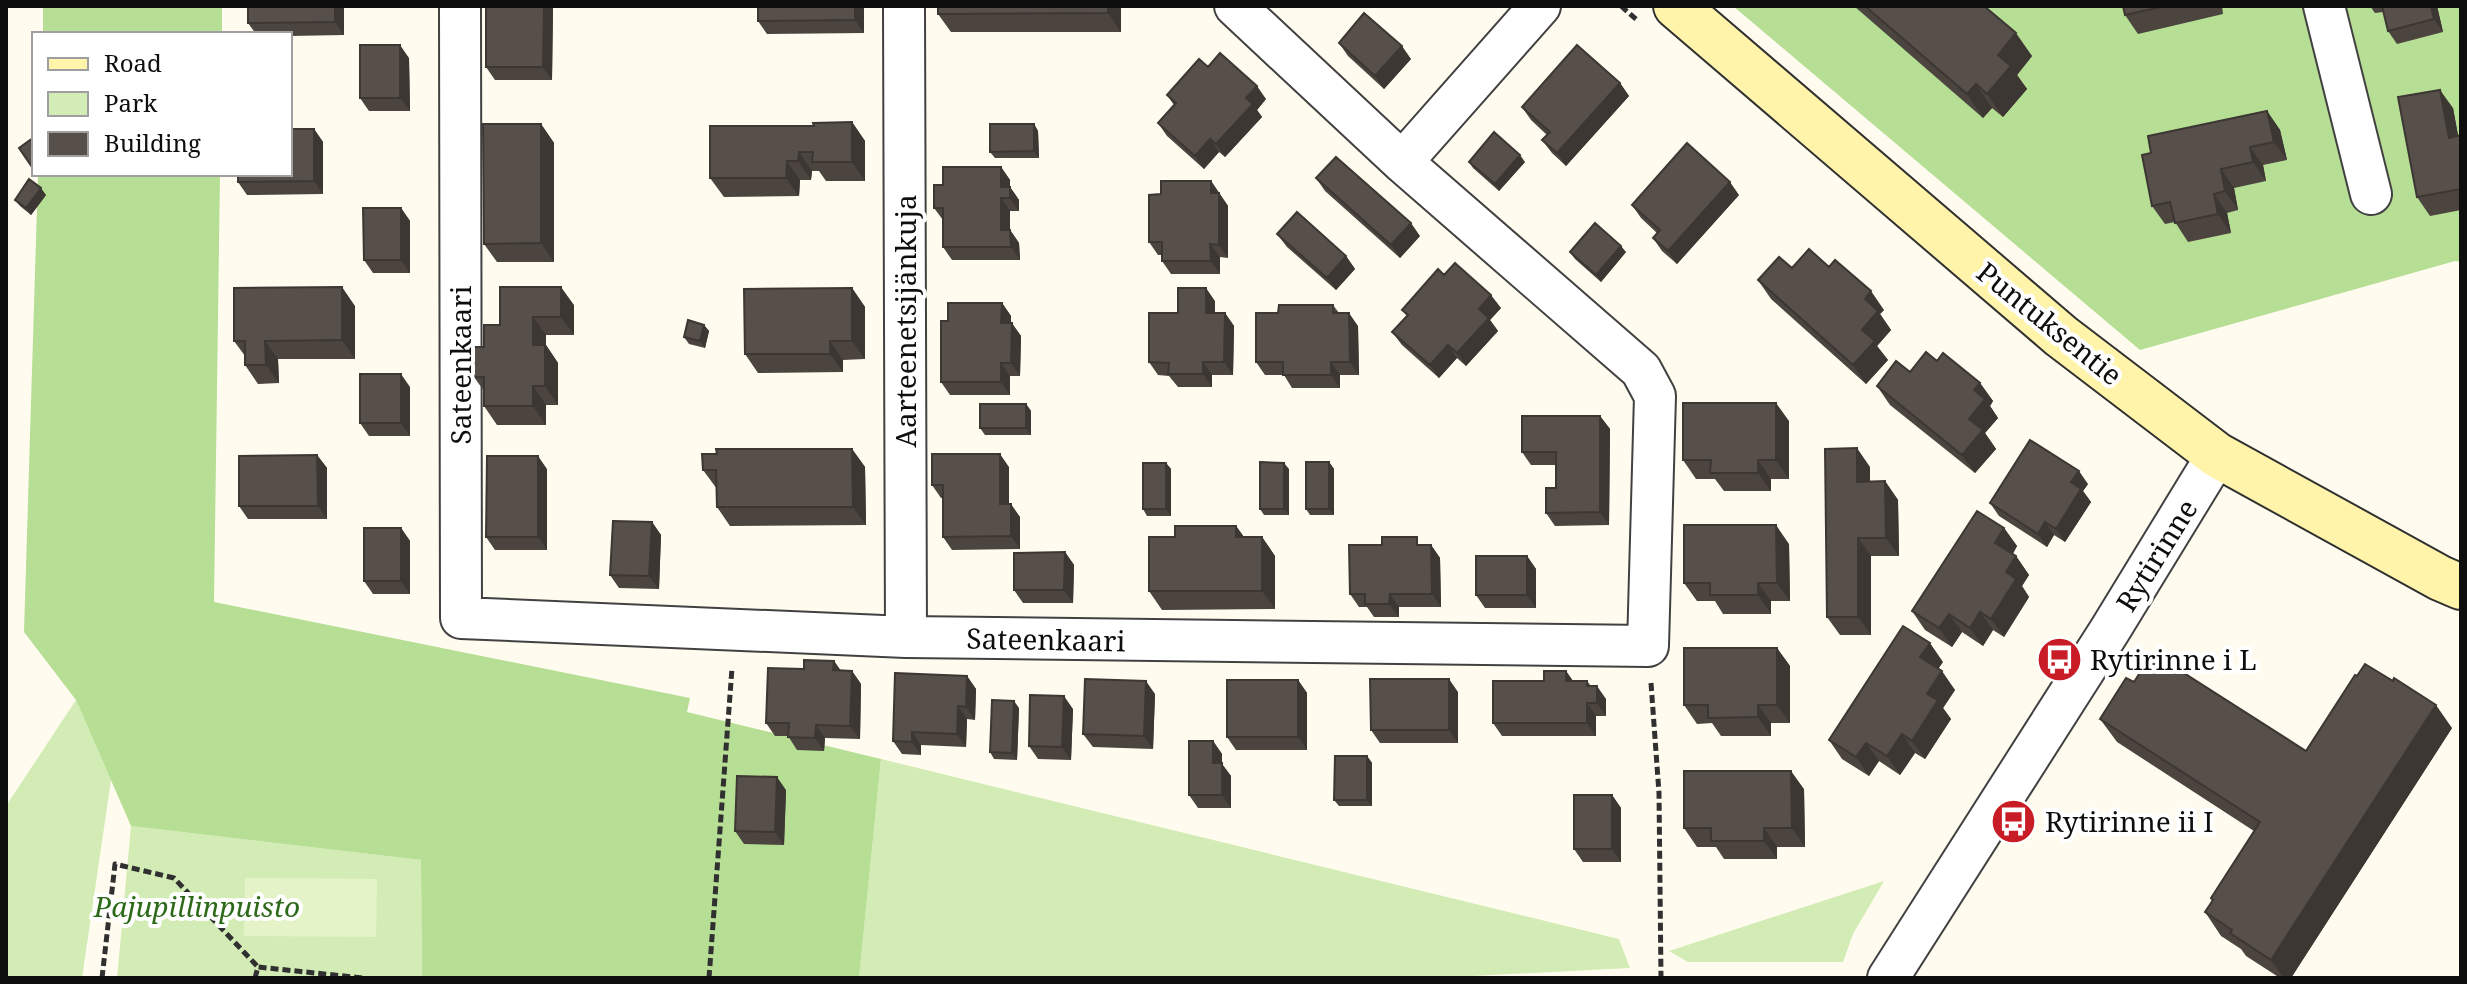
<svg xmlns="http://www.w3.org/2000/svg" width="2467" height="984" viewBox="0 0 2467 984" font-family="'Noto Serif',serif">
  <rect width="100%" height="100%" fill="#fffcef"/>
  <path fill="#d3ecb5" d="M76 700 111 780 82 978H6V806Z
    M881 759 1619 939 1630 968 1433 978H859Z
    M131 826 421 860 422 978H117Z
    M1884 881 1853 934 1843 962H1688L1669 951Z"/>
  <path fill="#b6de94" d="M43 6H222V34H43Z
    M1733 6H2461V262L2455 261 2140 350Z
    M38 174H220L214 602 690 698 687 712 881 759 859 978H422L421 860 131 826 76 700 24 632Z"/>
  <path fill="#e5f3c8" d="M245 878 377 879 376 937 244 936Z"/>
  <g fill="none" stroke-linecap="round" stroke-linejoin="round">
    <defs>
      <path id="street" d="M460 6 461 618 906 637 1648 646 1655 396 1641 370 1402 162 1235 6
        M904 6 906 637
        M2324 6 2371 194
        M1402 162 1540 6
        M1888 978 2110 630 2217 455"/>
      <path id="secondary" d="M1676 6 2061 336 2217 455 2440 578 2461 587"/>
    </defs>
    <use href="#street" stroke="#414141" stroke-width="44"/>
    <use href="#secondary" stroke="#303030" stroke-width="48"/>
    <path stroke="#303030" stroke-width="5" stroke-dasharray="8 4" stroke-linecap="butt" d="M1621 6 1638 21
      M1651 683 1659 793 1661 978
      M102 978 115 864 174 878 258 967
      M255 978 258 967 363 978
      M709 978 732 668"/>
    <use href="#street" stroke="#fff" stroke-width="40"/>
    <use href="#secondary" stroke="#fff4aa" stroke-width="44"/>
  </g>
  <path fill="#4b443f" d="M344 6V35L290 36V34H256L248 23Z
    M553 6 552 80H495L486 67Z
    M758 6H864V33L767 34 758 21Z
    M1121 6V32H951L938 14Z
    M1854 6H1984L2032 56 2017 75 2027 89 2003 117 1992 108 1983 118Z
    M2123 6H2222L2223 14 2138 34 2125 15Z
    M2370 6H2437L2443 32 2397 44 2388 31 2383 12 2375 13Z
    M1339 43 1411 59 1384 89 1348 56Z
    M409 58 410 111H369L360 98Z
    M1208 67 1266 99 1257 110 1262 117 1225 157 1219 152 1204 169 1167 136 1158 123 1174 105 1167 95Z
    M1620 83 1629 96 1566 166 1552 153 1542 140 1547 135 1531 120 1522 107Z
    M2453 108 2458 136 2461 135V210L2430 216 2417 197Z
    M2267 111 2280 130 2287 160 2263 165 2266 181 2234 188 2238 210 2227 213 2231 233 2188 242 2175 222 2165 224 2152 206 2151 153Z
    M852 122 865 141V181H826L819 171H812L811 180H800L799 196 724 197 710 178Z
    M541 124 554 143V262H497L484 244Z
    M1034 124 1038 131 1039 158H995L990 152Z
    M314 129 323 142V194L247 195 238 182Z
    M1469 162H1525L1499 191 1473 168Z
    M1001 167 1010 180V187L1019 200V211H1010V230L1019 243 1020 260H952L943 247V220L934 208 943 185Z
    M1316 178 1420 236 1400 258 1325 191Z
    M1211 181 1228 206V258L1220 257V274H1171L1162 261V255H1158L1149 242 1161 194Z
    M46 195 31 215 20 206 15 200Z
    M1739 195 1677 264 1662 251 1653 238 1657 233 1641 218 1632 205Z
    M401 208 410 221V273H373L364 260Z
    M1277 234 1346 256 1355 269 1336 290 1287 247Z
    M1570 252H1626L1601 282 1575 259Z
    M1792 268 1884 310 1880 314 1891 330 1877 346 1888 360 1866 384 1771 299 1758 280Z
    M1444 275 1501 308 1490 320 1498 331 1466 366 1457 358 1439 378 1402 345 1392 332 1407 316 1402 310Z
    M852 288 865 307V359L843 360V372L758 373 745 354Z
    M1215 301V313H1225L1234 326 1233 375H1212V387H1178L1169 376 1158 375 1149 362 1178 313Z
    M1002 303 1011 316V323L1021 336 1020 376H1010V395H950L941 382 948 321Z
    M574 305V335H546V345L558 363V405H546V425H497L484 406V391L474 377 484 347 500 325Z
    M1333 305 1339 313 1358 326 1359 375H1340V388H1292L1284 375H1265L1256 362 1278 313Z
    M355 306V359H278L279 383 258 384 245 365V356L234 341Z
    M704 325 709 331 705 348 689 344 684 337Z
    M1937 361 1980 383 1993 401 1990 406 1998 418 1985 433 1996 449 1975 473 1890 405 1877 386Z
    M410 387V436H369L360 423Z
    M1026 404 1031 411V435H985L980 428Z
    M1600 416 1610 429 1609 525 1555 526 1546 513 1556 488V465H1531L1522 452Z
    M1789 421V479H1771V491H1724L1715 479H1696L1683 460Z
    M852 449 865 467 866 525 730 526 717 507V489L703 470Z
    M317 455 327 468V519H248L239 506Z
    M1329 462 1334 469V515H1310L1306 509Z
    M1166 463 1171 469V516H1147L1143 509Z
    M1009 467V504L1020 517V549L952 550 943 537V498H941L932 485Z
    M1870 467V482L1885 481 1898 500 1899 556H1871V635H1840L1827 617Z
    M547 469V550H495L486 537Z
    M1289 469V515H1264L1260 509Z
    M2088 484 2083 491 2091 502 2065 542 2054 535 2047 547 1999 516 1990 503Z
    M652 522 661 535 659 589 619 588 610 575Z
    M1236 526 1244 537H1262L1275 556V609L1162 610 1149 591 1175 537Z
    M401 528 410 541V594H373L364 581Z
    M2004 528 2017 546 2013 554 2016 556 2029 575 2022 586 2029 597 2004 637 1993 630 1983 646 1962 632 1952 647 1925 630 1912 611Z
    M1789 544 1790 601H1771V614H1723L1715 601H1697L1684 583Z
    M1422 545H1431L1440 558 1441 607H1399V617H1374L1367 607H1359L1350 594Z
    M1065 552 1074 565 1073 603H1023L1014 590Z
    M1527 556 1536 569V608H1485L1476 595Z
    M1777 648 1790 666V723H1771V736H1721L1712 723 1697 724 1684 705Z
    M834 661 841 671H852L861 684 860 739 825 738 824 751 797 750 788 736H775L766 723 804 669Z
    M1943 662 1938 669 1955 690 1943 708 1951 719 1925 759 1915 753 1900 775 1879 761 1869 776 1842 759 1829 740Z
    M1566 671 1573 681H1587L1591 686 1606 699V716H1596V736H1502L1493 723 1544 681Z
    M967 676 976 689 975 720 967 719 966 747 921 745V755L902 754 893 741Z
    M1298 680 1307 693V750H1236L1227 737Z
    M2134 682 2306 751 2452 728 2291 978H2280L2246 956 2241 949 2221 936 2205 912 2212 901 2211 898 2254 831 2117 742 2100 719Z
    M1458 692V743H1380L1371 730Z
    M1155 694 1153 749 1093 747 1083 734Z
    M1019 708 1017 760 994 759 990 752Z
    M1073 709 1071 760 1038 759 1029 746Z
    M1213 741 1222 754V764L1231 776V808H1198L1189 795Z
    M1367 756 1372 763V806H1339L1334 800Z
    M1804 789 1805 847H1777V859H1724L1716 847H1697L1684 828Z
    M786 790 784 845 744 844 735 831Z
    M1612 795 1621 808V862H1583L1574 849Z"/>
  <path fill="#3d3733" d="M335 6H344V35L335 22Z
    M544 6H553L552 80 543 67Z
    M855 6H864V33L855 20Z
    M1108 6H1121V32L1108 13Z
    M2431 6H2437L2443 32 2434 19Z
    M2016 33 2032 56 2017 75 2027 89 2003 117 1987 94 1998 55Z
    M400 45 409 58 410 111 400 98Z
    M1402 46 1411 59 1384 89 1375 76Z
    M1620 83 1629 96 1566 166 1557 153Z
    M1976 84 1992 108 1983 118 1967 94Z
    M1257 86 1266 99 1257 110 1262 117 1225 157 1216 144 1246 98Z
    M2440 90 2453 108 2461 151 2449 138Z
    M2267 111 2280 130 2287 160 2274 142Z
    M852 122 865 141V181L852 162Z
    M541 124 554 143V262L541 243Z
    M1034 124 1038 131 1039 158 1034 151Z
    M314 129 323 142V194L314 181Z
    M1210 139 1219 152 1204 169 1195 156Z
    M2250 147 2263 165 2266 181 2253 162Z
    M799 152 812 171 811 180 798 161Z
    M1520 155 1525 162 1499 191 1495 184Z
    M787 161 800 180 799 196 786 178Z
    M1001 167 1010 180V198L1001 187Z
    M2221 169 2234 188 2238 210 2225 191Z
    M1211 181 1228 206V258L1219 245 1211 193Z
    M1730 182 1739 195 1677 264 1668 251Z
    M1010 187 1019 200V211L1010 198Z
    M41 188 46 195 31 215 26 208Z
    M2214 194 2227 213 2231 233 2218 214Z
    M1001 198 1010 211V243L1001 230Z
    M401 208 410 221V273L401 260Z
    M1411 223 1420 236 1400 258 1391 245Z
    M1010 230 1019 243 1020 260 1011 247Z
    M1210 244 1220 257V274L1211 261Z
    M1621 246 1626 252 1601 282 1596 275Z
    M1346 256 1355 269 1336 290 1327 278Z
    M342 287 355 306V359L342 340Z
    M561 287 574 305V335L561 317Z
    M852 288 865 307V359L852 341Z
    M1206 288 1215 301V326L1206 313Z
    M1871 291 1884 310 1880 314 1891 330 1877 346 1888 360 1866 384 1853 365 1862 330 1865 299Z
    M1491 295 1501 308 1490 320 1498 331 1466 366 1457 353 1479 309Z
    M1002 303 1011 316 1010 336 1001 323Z
    M1225 313 1234 326 1233 375 1224 362Z
    M1349 313 1358 326 1359 375 1350 362Z
    M533 317 546 335V345L558 363V405L545 386 533 345Z
    M1012 323 1021 336 1020 376 1011 363Z
    M704 325 709 331 705 348 700 341Z
    M265 341 278 359 279 383 266 365Z
    M830 341 843 360V372L830 354Z
    M1448 345 1457 358 1439 378 1430 365Z
    M1203 362 1212 375V387L1203 374Z
    M1331 362 1340 375V388L1331 375Z
    M1001 363 1010 376V395L1001 382Z
    M401 374 410 387V436L401 423Z
    M1980 383 1993 401 1990 406 1998 418 1985 433 1996 449 1975 473 1962 455 1974 390Z
    M533 386 546 405V425L533 406Z
    M1776 403 1789 421V479L1776 460Z
    M1026 404 1031 411V435L1026 428Z
    M1600 416 1610 429 1609 525 1600 512Z
    M1857 448 1870 467V500L1857 482Z
    M852 449 865 467 866 525 853 507Z
    M1000 454 1009 467V517L1000 504Z
    M317 455 327 468V519L318 506Z
    M538 456 547 469V550L538 537Z
    M1758 460 1771 479V491L1758 473Z
    M1329 462 1334 469V515L1329 509Z
    M1166 463 1171 469V516L1166 509Z
    M1284 463 1289 469V515L1284 509Z
    M2079 471 2088 484 2083 491 2091 502 2065 542 2056 529 2071 482Z
    M1885 481 1898 500 1899 556 1886 538Z
    M1011 504 1020 517V549L1011 536Z
    M652 522 661 535 659 589 649 576Z
    M2045 522 2054 535 2047 547 2038 534Z
    M1776 525 1789 544 1790 601 1777 583Z
    M1236 526 1249 544 1236 537Z
    M401 528 410 541V594L401 581Z
    M2004 528 2017 546 2008 561 1995 543Z
    M1262 537 1275 556V609L1262 591Z
    M1858 538 1871 556V635L1858 617Z
    M1431 545 1440 558 1441 607 1432 594Z
    M1065 552 1074 565 1073 603 1064 590Z
    M1527 556 1536 569V608L1527 595Z
    M2016 556 2029 575 2022 586 2029 597 2004 637 1991 619 2006 572Z
    M1758 583 1771 601V614L1758 595Z
    M1390 594 1399 607V617L1389 604Z
    M1980 612 1993 630 1983 646 1970 628Z
    M1949 614 1962 632 1952 647 1939 628Z
    M1930 643 1943 662 1933 676 1920 657Z
    M1777 648 1790 666V723L1777 705Z
    M834 661 843 674 833 670Z
    M852 671 861 684 860 739 850 726Z
    M1566 671 1575 684 1566 681Z
    M1942 671 1955 690 1943 708 1951 719 1925 759 1912 741 1927 694Z
    M967 676 976 689 975 720 966 707Z
    M1449 679 1458 692V743L1449 730Z
    M1298 680 1307 693V750L1298 737Z
    M1146 681 1155 694 1153 749 1144 736Z
    M1597 686 1606 699V716L1597 703Z
    M1064 696 1073 709 1071 760 1062 747Z
    M1014 701 1019 708 1017 760 1012 753Z
    M1587 703 1596 716V736L1587 723Z
    M1758 705 1771 723V736L1758 717Z
    M2436 705 2452 728 2291 978H2284L2271 960Z
    M958 706 967 719 966 747 957 734Z
    M816 725 825 738 824 751 815 738Z
    M912 732 921 745V755L912 742Z
    M1902 734 1915 753 1900 775 1887 756Z
    M1213 741 1222 754V764L1231 776V808L1222 795 1213 763Z
    M1866 743 1879 761 1869 776 1856 757Z
    M1367 756 1372 763V806L1367 800Z
    M1791 771 1804 789 1805 847 1792 828Z
    M777 777 786 790 784 845 775 832Z
    M1612 795 1621 808V862L1612 849Z
    M1764 828 1777 847V859L1764 841Z"/>
  <path fill="#574f49" stroke="#3d3733" stroke-width="2" d="M248 6H335V22L248 23Z
    M486 6H544L543 67H486Z
    M758 6H855V20L758 21Z
    M938 6H1108V13L938 14Z
    M1865 6H1984L2016 33 1998 55 2011 66 1987 94 1976 84 1967 94Z
    M2123 6H2165L2125 15Z
    M2382 6H2431L2434 19 2388 31Z
    M1364 13 1402 46 1375 76 1339 43Z
    M360 45H400V98H360Z
    M1577 45 1620 83 1557 153 1542 140 1550 132 1522 107Z
    M1220 53 1257 86 1246 98 1253 104 1216 144 1210 139 1195 156 1158 123 1176 103 1167 95 1199 59 1208 67Z
    M2440 90 2449 138 2461 135V189L2417 197 2398 97Z
    M2267 111 2274 142 2250 147 2253 162 2221 169 2225 191 2214 194 2218 214 2175 223 2170 202 2152 206 2142 155 2151 153 2148 136Z
    M852 122V162H812L813 152H799L798 161H787L786 178H710V126H814L813 123Z
    M483 124H541V243L484 244Z
    M990 124H1034V151L990 152Z
    M290 129H314V181L238 182V174H290Z
    M1494 132 1520 155 1495 184 1469 162Z
    M33 138 34 165 32 167 19 148Z
    M1687 143 1730 182 1668 251 1653 238 1660 230 1632 205Z
    M1336 157 1411 223 1391 245 1316 178Z
    M943 167H1001V187H1010V198H1001V230H1010L1011 247H943V208H934V185H943Z
    M29 179 41 188 26 208 15 200Z
    M1161 181H1211V193H1219V245L1210 244 1211 261H1162V242H1149V195L1161 194Z
    M363 208H401V260H364Z
    M1297 212 1346 256 1327 278 1277 234Z
    M1595 223 1621 246 1596 275 1570 252Z
    M1809 249 1829 267 1835 260 1871 291 1865 299 1878 311 1862 330 1875 341 1853 365 1758 280 1779 257 1792 268Z
    M1455 263 1491 295 1479 309 1489 318 1457 353 1448 345 1430 365 1392 332 1408 315 1402 310 1438 269 1444 275Z
    M342 287V340L265 341 266 365H245V341H234V288Z
    M500 287H561V317H533V345H545V386H533V406H484V377H474V347H484V325H500Z
    M852 288V341H830V354H745L744 289Z
    M1178 288H1206V313H1225L1224 362H1203V374H1168L1169 363 1149 362V313H1178Z
    M948 303H1002L1001 323H1012L1011 363H1001V382H941V321H948Z
    M1279 305H1333V313H1349L1350 362H1331V375H1283V362H1256V313H1278Z
    M688 320 704 325 700 341 684 337Z
    M1926 352 1937 361 1943 353 1980 383 1974 390 1985 399 1969 419 1983 430 1962 455 1877 386 1896 361 1910 372Z
    M360 374H401V423H360Z
    M1683 403H1776V460H1758V473H1710L1711 460H1683Z
    M980 404H1026V428H980Z
    M1522 416H1600V512L1546 513V488H1556V452H1522Z
    M2030 440 2079 471 2071 482 2081 489 2056 529 2045 522 2038 534 1990 503Z
    M1857 448V482L1885 481 1886 538H1858V617H1827L1825 449Z
    M716 449H852L853 507H717L716 470H703L702 454H717Z
    M932 454H1000V504H1011V536L943 537V485H932Z
    M317 455 318 506H239V456Z
    M487 456H538V537H486Z
    M1260 462 1284 463V509H1260Z
    M1306 462H1329V509H1306Z
    M1143 463H1166V509H1143Z
    M1977 511 2004 528 1995 543 2016 556 2006 572 2016 579 1991 619 1980 612 1970 628 1949 614 1939 628 1912 611Z
    M613 521 652 522 649 576 610 575Z
    M1684 525H1776L1777 583H1758V595H1710V583H1684Z
    M1175 526H1236V537H1262V591H1149V537H1175Z
    M364 528H401V581H364Z
    M1382 537H1417V545H1431L1432 594H1390L1389 604H1365V594H1350L1349 545H1382Z
    M1065 552 1064 590H1014V553Z
    M1476 556H1527V595H1476Z
    M1903 626 1930 643 1920 657 1942 671 1927 694 1938 700 1912 741 1902 734 1887 756 1866 743 1856 757 1829 740Z
    M1684 648H1777V705H1758V717L1708 718V705H1684Z
    M2151 655 2164 663 2165 661 2306 751 2355 675 2357 676 2365 664 2393 681 2394 678 2436 705 2271 960 2230 933 2232 930 2205 912 2213 900 2211 898 2260 822 2100 719 2126 678 2134 682Z
    M804 660 834 661 833 670 852 671 850 726 816 725 815 738 788 737 789 723H766L768 668 804 669Z
    M1544 671H1566V681H1587V686H1597V703H1587V723H1493V681H1544Z
    M895 673 967 676 966 707 958 706 957 734 912 732V742L893 741Z
    M1085 679 1146 681 1144 736 1083 734Z
    M1370 679H1449V730H1371Z
    M1227 680H1298V737H1227Z
    M1030 695 1064 696 1062 747 1029 746Z
    M992 700 1014 701 1012 753 990 752Z
    M1189 741H1213V763H1222V795H1189Z
    M1335 756H1367V800H1334Z
    M1684 771H1791L1792 828H1764V841H1711V828H1684Z
    M737 776 777 777 775 832 735 831Z
    M1574 795H1612V849H1574Z"/>
  <defs>
    <symbol id="bus-disc" viewBox="-11 -11 22 22"><circle r="9.5" fill="#c81c27" stroke="#fff"/><path d="M-5-6H5V4H4V6H2V4H-2V6H-4V4H-5ZM-3.5-4V0h7V-4ZM-3.5 1.2v1.5H-2V1.2ZM2 1.2v1.5H3.5V1.2Z" fill="#fff"/></symbol>
  </defs>
  <g fill-rule="evenodd">
    <use href="#bus-disc" x="2034" y="634" width="51" height="51"/>
    <use href="#bus-disc" x="1988" y="796" width="51" height="51"/>
  </g>
  <g text-anchor="middle" dominant-baseline="central" stroke-width="8" stroke-linejoin="round" paint-order="stroke">
    <g font-size="28" fill="#0e0e0e" stroke="#fff">
      <text transform="translate(905 321) rotate(-90)">Aarteenetsijänkuja</text>
      <text transform="translate(2050 323) rotate(39)">Puntuksentie</text>
      <text transform="translate(460 365) rotate(-90)">Sateenkaari</text>
      <text transform="translate(2156 555) rotate(-58)">Rytirinne</text>
      <text transform="translate(1046 639) rotate(1)">Sateenkaari</text>
    </g>
    <g font-size="28" fill="#0e0e0e" stroke="#fff" text-anchor="start">
      <text x="2090" y="659">Rytirinne i L</text>
      <text x="2045" y="821">Rytirinne ii I</text>
    </g>
    <g font-size="28" font-style="italic" fill="#2c6a19" stroke="#fff">
      <text x="197" y="906">Pajupillinpuisto</text>
    </g>
  </g>
  <rect width="2467" height="984" fill="none" stroke="#0e0e0e" stroke-width="16"/>
  <rect x="32" y="32" width="260" height="144" fill="#ffffff" stroke="#9f9f9f" stroke-width="2"/>
  <rect x="48" y="58" width="40" height="12" fill="#fff4aa" stroke="#9f9f9f" stroke-width="2"/>
  <text x="104" y="72" font-size="24" fill="#0e0e0e">Road</text>
  <rect x="48" y="92" width="40" height="24" fill="#d3ecb5" stroke="#9f9f9f" stroke-width="2"/>
  <text x="104" y="112" font-size="24" fill="#0e0e0e">Park</text>
  <rect x="48" y="132" width="40" height="24" fill="#574f49" stroke="#9f9f9f" stroke-width="2"/>
  <text x="104" y="152" font-size="24" fill="#0e0e0e">Building</text>
</svg>
